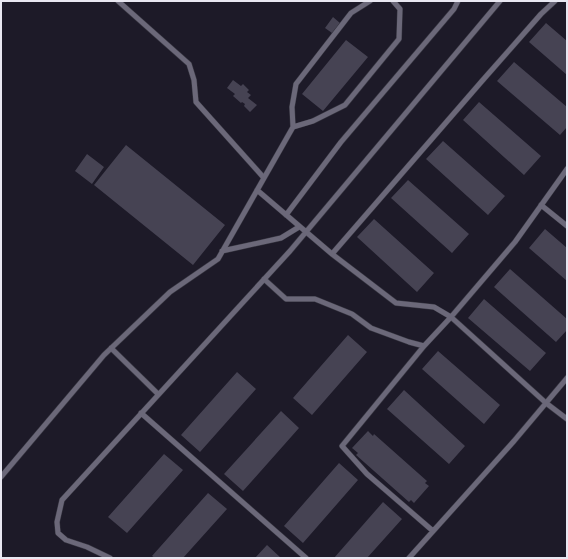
<svg xmlns="http://www.w3.org/2000/svg" width="568" height="559" viewBox="0 0 568 559" font-family="Arial,sans-serif">
  <rect width="100%" height="100%" fill="#1d1a28"/>
  <path fill="#464353" d="M333 17 340 23 332 33 325 28Z
    M546 23 567 41V75L529 42Z
    M346 40 368 57 323 111 302 94Z
    M514 62 567 107V127L560 135 497 81Z
    M233 80 241 86 243 84 249 90 247 92 251 95 248 98 257 105 250 112 244 106 245 104 242 102 241 103 233 96 235 94 227 88Z
    M479 102 541 156 524 175 463 120Z
    M443 141 505 196 488 215 426 159Z
    M126 145 225 225 193 265 94 185Z
    M87 154 104 167 92 184 75 171Z
    M408 180 469 234 452 253 391 198Z
    M374 219 434 273 417 292 357 237Z
    M545 229 567 248V281L529 248Z
    M510 269 567 319V330L556 342 494 287Z
    M484 299 546 353 530 371 468 318Z
    M348 335 367 352 312 415 293 398Z
    M438 351 500 405 484 424 422 369Z
    M237 372 256 389 200 452 181 435Z
    M404 390 465 446 449 464 387 409Z
    M281 411 299 428 243 491 224 474Z
    M368 431 373 436 374 434 427 481 425 483 429 486 414 503 411 500 409 502 356 455 358 453 352 448Z
    M164 454 183 470 127 533 108 517Z
    M339 463 358 480 303 543 284 526Z
    M208 493 227 509 183 558H155L152 556Z
    M383 502 402 519 367 558H334Z
    M267 545 281 558H255Z"/>
  <g fill="none" stroke-linecap="round" stroke-linejoin="round">
    <defs>
      <path id="service" d="M118 1 189 64 194 80 196 102 264 178
        M555 1 541 14 482 81 332 254 396 303 434 307 451 317 515 242 567 169
        M293 127 313 121 345 105 399 39 400 9 393 1
        M257 190 332 254
        M541 205 567 226
        M286 215 341 142 454 9 458 1
        M222 251 281 238 299 227
        M264 279 286 299H315L352 314 371 328 409 342 424 346 451 317 546 403 567 419
        M424 346 342 446 367 474 433 531
        M111 348 158 394
        M141 413 306 558
        M1 477 104 355 170 292 218 259 293 127 292 107 296 84 351 13 370 1
        M110 558 87 547 66 540 58 533 57 522 62 500 290 251 500 1
        M409 558 514 441 567 378"/>
    </defs>
    <use href="#service" stroke="#383742" stroke-width="6"/>
    <use href="#service" stroke="#6b6879" stroke-width="5"/>
  </g>
  <rect width="568" height="559" fill="none" stroke="#e8e7f1" stroke-width="4"/>
</svg>
